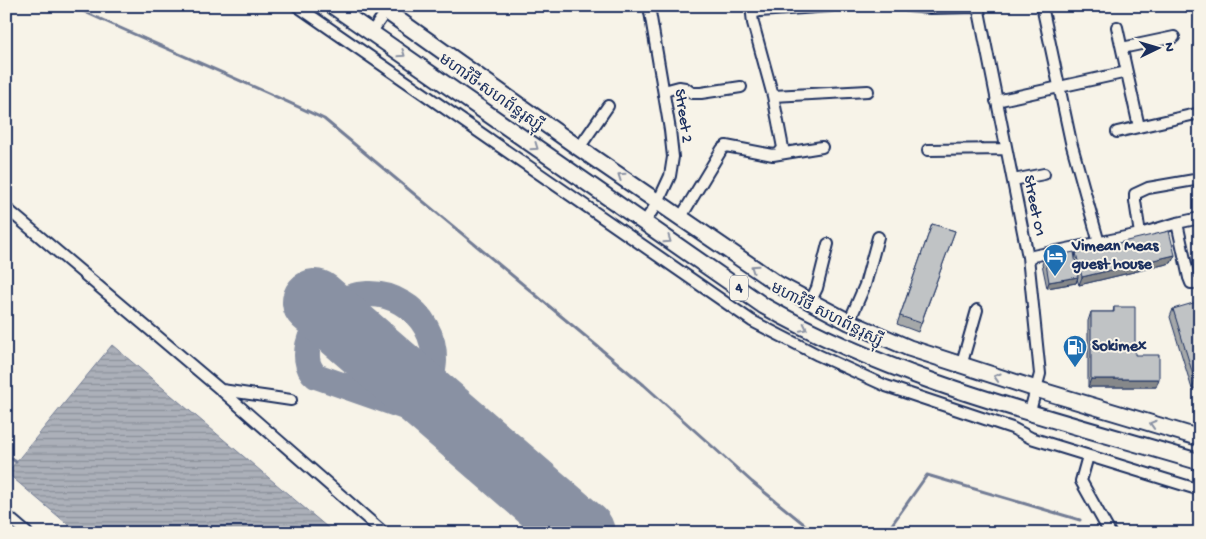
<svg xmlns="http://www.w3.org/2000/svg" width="1206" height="539" viewBox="0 0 1206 539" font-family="'Gochi Hand','Noto Sans Khmer',sans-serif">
  <defs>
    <pattern id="water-rules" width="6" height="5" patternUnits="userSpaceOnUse" patternTransform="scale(1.25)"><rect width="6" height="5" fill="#acb0b9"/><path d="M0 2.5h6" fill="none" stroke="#8b909a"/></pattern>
  </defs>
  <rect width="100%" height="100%" fill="#f7f3e8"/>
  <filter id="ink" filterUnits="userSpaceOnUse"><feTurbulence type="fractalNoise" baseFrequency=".02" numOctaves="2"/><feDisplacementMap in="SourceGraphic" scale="10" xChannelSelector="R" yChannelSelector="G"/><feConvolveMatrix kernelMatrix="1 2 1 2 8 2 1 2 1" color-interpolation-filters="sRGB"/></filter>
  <g filter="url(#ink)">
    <path fill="url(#water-rules)" stroke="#727c95" d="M112 345 334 533H78L7 473Z"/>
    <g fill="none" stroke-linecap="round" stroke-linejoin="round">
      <path stroke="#727c95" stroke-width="3" d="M72 6C155 45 241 79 324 119L644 385 752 482 815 533
        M6 454 16 462
        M886 533 927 475 1080 520"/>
      <path stroke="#8991a3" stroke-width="26" d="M455 423C448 412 437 399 433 387 430 378 434 369 434 360 435 337 422 314 402 303 381 290 353 291 333 306 315 319 295 358 316 376L419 412 464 431"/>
      <path stroke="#8991a3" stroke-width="66" d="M315 302 582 533"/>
      <defs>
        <path id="minor" d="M297 6 752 321 818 355 886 386 1012 428 1031 438 1200 490
          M751 6 753 23 773 96 783 148 779 153
          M908 6 930 8 978 7
          M978 6 1028 257 1040 374 1030 411
          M1042 6 1071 142 1099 243
          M753 13 760 11 831 6
          M1117 27 1139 127
          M371 33 389 7
          M1122 48 1174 37
          M664 91 679 87 685 88 692 93H701L741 87
          M773 96 868 91
          M996 101 1127 72
          M1117 132 1200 113
          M579 148 608 106
          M928 150 1006 149
          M1013 180 1044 174
          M6 208 221 390 384 533
          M681 217 722 149 726 146 773 155 822 147
          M644 223 658 202 670 176 673 157 670 130 649 6
          M1177 223 1189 278 1191 283H1200
          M1140 234 1135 201V194L1148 188 1200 179
          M1028 257 1140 234 1177 223 1200 218
          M810 302 817 288 828 244
          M849 322 865 285 878 237
          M961 366 977 310
          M222 390 291 400
          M1088 456 1081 481 1110 533
          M6 515 27 533"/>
        <path id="highway" d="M333 6 764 306C899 383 1052 418 1200 462
          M379 6 579 148 779 285 849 322 909 348 1036 389 1200 438"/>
      </defs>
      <use href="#minor" stroke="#1b2f5e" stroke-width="14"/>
      <use href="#highway" stroke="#1b2f5e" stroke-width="19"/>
      <use href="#minor" stroke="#f7f3e8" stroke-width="10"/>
      <use href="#highway" stroke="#f7f3e8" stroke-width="15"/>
    </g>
    <path fill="#a5a8a9" stroke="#1b2f5e" d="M932 224 955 231 918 332 897 324Z
      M1076 253 1175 255 1171 263 1079 285 1077 279 1076 283 1047 288 1042 264 1045 258H1075Z
      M1114 307 1135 355 1156 387H1088V321L1091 312H1113Z
      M1173 309 1200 387 1192 389 1170 317Z"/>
    <path fill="#86888a" stroke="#1b2f5e" d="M1175 255 1171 263 1079 285 1082 277Z
      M1078 277 1076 283 1047 288 1049 282Z
      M1091 379H1159L1156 387H1088Z
      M1200 379V387L1192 389 1195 381Z"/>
    <path fill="#c0c3c5" stroke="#1b2f5e" d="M932 224 955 231 921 323 900 316Z
      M1169 231 1175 255 1082 277 1076 253Z
      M1074 252 1078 277 1049 282 1045 258Z
      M1200 301V379L1195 381 1173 309Z
      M1114 307H1135V355H1159V379H1091V312H1114Z"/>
    <defs><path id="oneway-chevron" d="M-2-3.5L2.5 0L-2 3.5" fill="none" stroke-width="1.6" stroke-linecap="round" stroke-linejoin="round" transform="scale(1.25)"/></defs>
    <g stroke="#8991a3">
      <use href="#oneway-chevron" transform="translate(402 54) rotate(35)"/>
      <use href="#oneway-chevron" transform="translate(535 147) rotate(35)"/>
      <use href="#oneway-chevron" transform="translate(621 176) rotate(-146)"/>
      <use href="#oneway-chevron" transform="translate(668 240) rotate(35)"/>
      <use href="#oneway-chevron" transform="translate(754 268) rotate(-145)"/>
      <use href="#oneway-chevron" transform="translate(804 328) rotate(26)"/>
      <use href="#oneway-chevron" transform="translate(997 377) rotate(-163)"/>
      <use href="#oneway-chevron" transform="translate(1153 424) rotate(-163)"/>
    </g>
  </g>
  <defs>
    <symbol id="hotel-pin" viewBox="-11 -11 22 30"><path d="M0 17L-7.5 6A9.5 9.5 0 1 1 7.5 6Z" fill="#1f6fb2" stroke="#f7f3e8"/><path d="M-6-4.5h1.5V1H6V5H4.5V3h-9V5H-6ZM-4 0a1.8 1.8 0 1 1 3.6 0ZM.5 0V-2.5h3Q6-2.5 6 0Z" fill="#fff"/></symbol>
    <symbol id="fuel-pin" viewBox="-11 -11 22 30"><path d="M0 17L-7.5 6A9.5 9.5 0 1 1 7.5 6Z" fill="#1f6fb2" stroke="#f7f3e8"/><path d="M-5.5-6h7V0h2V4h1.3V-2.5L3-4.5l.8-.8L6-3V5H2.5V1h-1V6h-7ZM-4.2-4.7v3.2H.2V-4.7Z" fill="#fff"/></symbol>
  </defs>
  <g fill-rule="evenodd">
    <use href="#hotel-pin" x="1041" y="242" width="28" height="38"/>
    <use href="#fuel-pin" x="1061" y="333" width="28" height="38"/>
  </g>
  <g text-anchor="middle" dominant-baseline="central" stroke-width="4" stroke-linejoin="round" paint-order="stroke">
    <rect fill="#f7f3e8" stroke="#5d6a87" stroke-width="1" x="730" y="275.5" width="18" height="25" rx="4"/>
    <g font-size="15" font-weight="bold" fill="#1b2f5e">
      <text x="739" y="288">4</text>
    </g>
    <g font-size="16" fill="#1b2f5e" stroke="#f7f3e8">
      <text transform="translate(490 94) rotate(35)">មហាវិថី សហព័ន្ធរុស្ស៊ី</text>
      <text transform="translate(682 116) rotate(82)">Street 2</text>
      <text transform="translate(1033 206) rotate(79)">Street 01</text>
      <text transform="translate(826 316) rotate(27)">មហាវិថី សហព័ន្ធរុស្ស៊ី</text>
    </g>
    <g font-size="16" font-weight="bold" fill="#1b2f5e" stroke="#f7f3e8" text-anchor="start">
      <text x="1072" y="247">Vimean Meas<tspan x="1072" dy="18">guest house</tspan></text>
      <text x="1092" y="347">Sokimex</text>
    </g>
  </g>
  <rect width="1206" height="539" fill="none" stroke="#f7f3e8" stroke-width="25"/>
  <rect x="12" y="12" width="1181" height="514" fill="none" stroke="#1b2f5e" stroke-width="2" filter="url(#ink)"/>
  <g transform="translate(1158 48) rotate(85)" stroke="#f7f3e8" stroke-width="4" paint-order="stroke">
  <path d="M0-4L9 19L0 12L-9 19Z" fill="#1b2f5e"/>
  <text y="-8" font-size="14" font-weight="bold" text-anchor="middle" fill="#1b2f5e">N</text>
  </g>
</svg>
